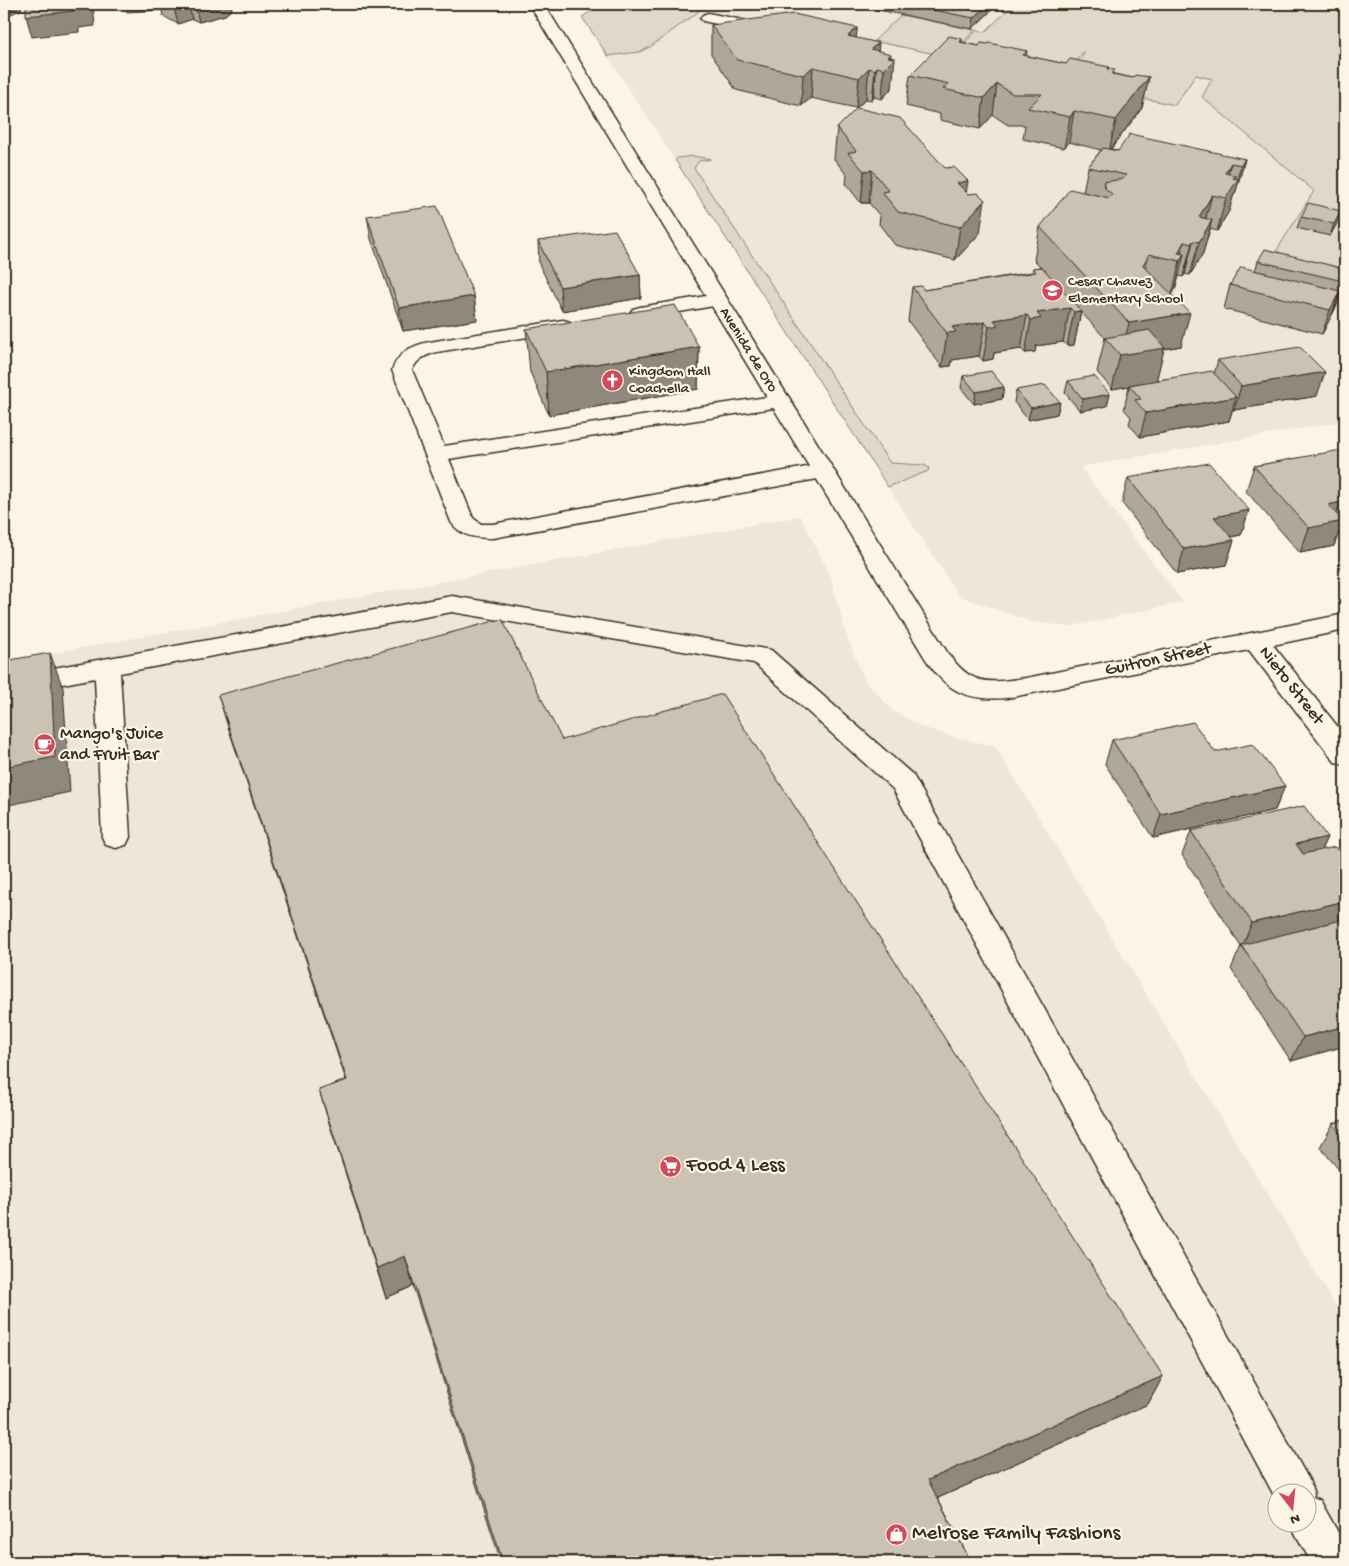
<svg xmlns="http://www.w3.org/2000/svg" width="1349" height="1566" viewBox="0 0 1349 1566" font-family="'Gochi Hand',sans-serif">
  <rect width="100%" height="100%" fill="#fcf5e5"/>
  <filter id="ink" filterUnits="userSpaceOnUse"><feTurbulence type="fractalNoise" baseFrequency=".02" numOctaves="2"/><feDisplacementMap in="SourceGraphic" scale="10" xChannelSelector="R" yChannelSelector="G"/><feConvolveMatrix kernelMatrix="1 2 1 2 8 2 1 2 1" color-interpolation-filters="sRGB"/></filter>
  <g filter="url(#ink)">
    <path fill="#eee6d6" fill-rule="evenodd" d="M602 4H1345V421L1080 467 1183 602 1068 627 1029 621 959 596 582 17Z
      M800 516 830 575 843 624 854 656 866 682 892 710 920 726 952 737 995 746 1345 1321V1562H4V662ZM1276 1494H1306V1524H1276Z"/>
    <path fill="#e0d8c8" stroke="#8e8173" d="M602 4H702L698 12 650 47 639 52 608 56 582 17Z
      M1014 4H1345V291L1265 269 1314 191 1202 97 1212 79 1196 75 1175 105 1061 81 1085 53 1083 52 1059 80 951 57 977 30 985 32Z
      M901 15 975 30 949 57 874 41Z
      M692 156 711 159 699 161 694 168 890 463 924 465 929 468 928 471 888 487 675 160 678 158Z"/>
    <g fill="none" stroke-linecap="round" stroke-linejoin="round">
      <defs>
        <path id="lane" d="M708 13 767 25 772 27 775 30 772 33 767 35 703 21 700 18 703 15Z
          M718 294 725 296 728 300 725 304 640 319 633 317 630 313 633 309 640 307Z
          M563 320 570 322 573 326 570 330 437 352C426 355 417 359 412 370L444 446 780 395 788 396 791 401 788 406 780 407 449 459 473 518 481 524H493L823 464 831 466 834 471 831 476 823 478 493 538C476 538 461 537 451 522L392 370C399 352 411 346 429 342Z
          M452 596 771 650 913 775 1309 1480 1314 1494 1313 1497 1320 1500 1345 1545V1562H1311L1290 1524H1306V1494H1276V1499L893 789 754 663 452 612 120 673 130 837 126 845 116 848 106 845 102 837 95 678 4 695V677Z"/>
        <path id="street" d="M529 4H544L947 652C972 687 987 683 1026 678L1345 614V630L1273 645 1345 736V765L1335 762 1249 650 1007 698C968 701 946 692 925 658Z"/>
      </defs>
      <use href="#lane" stroke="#3b2a1e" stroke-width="3"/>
      <use href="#street" stroke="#3b2a1e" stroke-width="3"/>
      <use href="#lane" fill="#fcf5e5" fill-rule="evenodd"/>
      <use href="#street" fill="#fcf5e5" fill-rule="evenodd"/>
    </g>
    <path fill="#afa79a" stroke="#3b2a1e" d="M125 4H231L232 9 225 15 199 22 192 19 178 24 163 16 162 10 127 12Z
      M849 4H996V6L972 29Z
      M711 25 857 28 856 38 878 51 891 57 892 88 882 99 874 97 872 100 866 99 856 108 811 98 801 106 736 90 711 54Z
      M962 39V42L979 46 1027 51 1026 56 1066 64 1109 67V69L1114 74 1133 78 1149 77 1142 108 1111 149 1118 151 1245 159 1236 191 1233 197 1229 211 1217 231 1210 229 1203 253 1190 275 1185 274 1183 277 1179 276 1176 287 1172 294 1181 346 1164 349 1156 380 1214 374 1218 360 1317 396 1234 410 1233 408 1229 421 1140 437 1129 424 1131 417 1124 409 1129 386 1112 389 1097 372 1105 338 1081 312 1074 345 1067 346 1063 342 1036 346 1035 352 1025 353 1021 349 994 353 993 359 983 361 979 356 952 360 951 366 942 367 908 321 912 287 924 290 1032 272 1033 268 1041 267 1034 260 1040 227 1083 192 1088 167 1101 150 1069 142 1064 148 1023 139 1025 125H1008L993 115 980 129 940 120V114L906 106 910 75Z
      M837 128 966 193 980 233 955 260 895 245 879 224 880 216 869 203H861L846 184 847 175 834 159Z
      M367 216 474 296 477 320 403 331 371 239Z
      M1301 217 1337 223 1330 236 1297 228Z
      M538 241 640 275 641 298 562 311 539 264Z
      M1258 261 1345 269V281L1338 303 1322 334 1224 309 1230 285 1255 271Z
      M526 329 699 347 698 389 549 415 530 372Z
      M963 376 1002 399 974 404 961 388Z
      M1068 381 1110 394 1107 406 1080 411 1065 393Z
      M1016 390 1060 402 1057 414 1028 420 1014 402Z
      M1345 441V542L1338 534 1334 546 1300 553 1246 491 1254 466 1342 451Z
      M1128 478 1249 510 1241 535 1231 537 1234 540 1226 565 1177 574 1122 503Z
      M218 695 562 740 1163 1376 1148 1404 938 1498 971 1562H501L413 1286 386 1298 329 1123 319 1090 346 1080 229 730Z
      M1112 740 1215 752 1285 786 1275 810 1153 838 1105 764Z
      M1191 831 1327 837 1321 850 1345 1046 1291 1061 1231 969 1241 946 1182 855Z
      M1345 1119V1177L1320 1147 1333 1124Z"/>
    <path fill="#8f887d" stroke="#3b2a1e" d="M4 4H20L22 9 5 17 8 26 7 36H4Z
      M89 4H104L93 5 95 26 79 28V32L32 37 26 16Z
      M173 4H189L192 19 178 24Z
      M195 4H231L232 9 225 15 199 22Z
      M371 4H416L371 9Z
      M989 4H996V6L972 29 974 18Z
      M857 28 855 58 848 36Z
      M879 43 874 97 872 100 875 70 871 49Z
      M891 54 890 63 895 58 892 88 882 99 884 69 888 57Z
      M813 67 811 98 801 106 803 75Z
      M869 68 866 99 856 108 859 78Z
      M1149 77 1142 108 1109 151 1116 120Z
      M997 84 993 115 980 129 984 98Z
      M1074 111 1069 142 1064 148 1070 117Z
      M1245 159 1236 191 1233 197 1229 211 1217 231 1226 198 1233 178 1235 175 1231 190 1237 180 1241 165Z
      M1231 163 1222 195 1225 173Z
      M872 170 869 203H861L864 171Z
      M968 181 963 213 957 183Z
      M1212 195 1203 228 1193 241 1185 274 1183 277 1199 217Z
      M985 200 980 233 955 260 960 227Z
      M1341 211 1337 223 1330 236 1334 224Z
      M1212 220 1203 253 1190 275 1199 242Z
      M1184 242 1179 261 1178 253Z
      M1149 254 1141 287 1143 265Z
      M1184 254 1176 287 1172 295 1180 261Z
      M640 275 641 298 562 311 560 287Z
      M1345 277V281L1338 303 1332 315Z
      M1340 291 1332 315 1322 334 1330 310Z
      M474 296 477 320 403 331 399 308Z
      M1070 308 1063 342 1036 346 1035 352 1025 353 1031 320 1037 313Z
      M1081 311 1074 345 1067 346 1074 312Z
      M1190 313 1181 346 1164 349 1156 382 1129 385V386L1112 389 1120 355H1121L1129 323Z
      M1027 315 1021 349 994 353 993 359 983 361 989 327 994 320Z
      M985 322 979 356 952 360 951 366 942 367 947 333 952 327Z
      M699 347 698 389 549 415 546 372Z
      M1325 372 1317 396 1234 410 1241 386Z
      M1004 387 1002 399 974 404 976 392Z
      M1110 394 1107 406 1080 411 1083 399Z
      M1236 397 1229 421 1140 437 1146 413Z
      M1060 402 1057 414 1028 420 1031 408Z
      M1341 502 1333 523 1343 521 1334 546 1300 553 1309 528 1328 505Z
      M1249 510 1241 535 1207 541 1214 517Z
      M1234 540 1226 565 1177 574 1184 549Z
      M50 653 63 688 70 792 4 806V767Z
      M1285 786 1275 810 1153 838 1161 814Z
      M1327 837 1316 861 1285 868 1296 844Z
      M1345 901V923L1242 947 1252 923Z
      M1345 1026V1046L1291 1061 1303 1037Z
      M405 1256 413 1286 386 1298 377 1268Z
      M1163 1376 1148 1404 920 1506 928 1480Z"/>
    <path fill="#ccc2b3" stroke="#3b2a1e" d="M26 4H89V6L73 7 74 11 26 16Z
      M902 4H989L974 18Z
      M794 14 857 28 848 36 879 43 871 49 891 54 888 57 895 58 884 69 877 67 875 70 869 68 859 78 813 67 803 75 737 60 711 25Z
      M949 36 962 39 960 42 979 46 981 43 988 44 989 43 1027 51 1023 55 1066 64 1070 59 1109 67 1107 69 1115 70 1112 74 1133 78 1135 75 1149 77 1116 120 1074 111 1070 117 1028 108 1042 94H1013L997 84 984 98 943 89 949 84 910 75Z
      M857 108 900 118 945 168 954 167 968 181 957 183 968 194 978 193 985 200 960 227 898 212 882 192 889 191 872 170 864 171 848 153 856 151 837 128Z
      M1130 134 1245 159 1241 165 1231 163 1225 173 1235 175 1233 178 1238 179 1226 198 1212 195 1199 217 1212 220 1199 242 1193 241 1191 244 1184 242 1178 253 1184 254 1180 261 1149 254 1143 265 1190 313 1129 323 1040 227 1070 189 1109 198 1112 194 1105 188 1103 182 1123 179 1126 175 1088 167 1103 148 1118 151Z
      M1308 203 1341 211 1334 224 1301 217Z
      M437 206 474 296 399 308 367 216Z
      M615 230 640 275 560 287 538 241Z
      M1265 249 1345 269V277L1343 281 1258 261Z
      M1042 267 1081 311 1074 312 1070 308 1037 313 1041 318 1031 320 1027 315 994 320 998 325 989 327 985 322 952 327 956 332 947 333 912 287 921 286 924 290 1036 272 1033 268Z
      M1241 267 1340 291 1330 310 1230 285Z
      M675 305 699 347 546 372 526 329Z
      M1149 330 1165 348 1120 355 1105 338Z
      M1300 347 1325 372 1241 386 1218 360Z
      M991 371 1004 387 976 392 963 376Z
      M1212 371 1236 397 1146 413 1135 400 1141 399 1129 385Z
      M1094 376 1110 394 1083 399 1068 381Z
      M1045 385 1060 402 1031 408 1016 390Z
      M1341 450 1345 454V507L1341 502 1328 505 1343 521 1309 528 1254 466Z
      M1209 463 1249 510 1214 517 1234 540 1184 549 1128 478Z
      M502 619 562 740 722 694 1163 1376 928 1480 971 1562H503L405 1256 377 1268 319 1090 347 1080 218 695Z
      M50 653 55 757 4 767V661Z
      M1193 722 1215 752 1253 744 1285 786 1161 814 1112 740Z
      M1304 806 1327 837 1296 844 1303 854 1335 847 1345 860V901L1252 923 1191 831Z
      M1345 919V1026L1303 1037 1241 945Z
      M1345 1119V1139L1333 1124Z"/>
  </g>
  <defs>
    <symbol id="school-disc" viewBox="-11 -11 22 22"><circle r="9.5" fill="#d1495b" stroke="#fcf5e5"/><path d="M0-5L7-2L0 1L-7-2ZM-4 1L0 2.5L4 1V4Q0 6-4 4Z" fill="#fff"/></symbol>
    <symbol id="church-disc" viewBox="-11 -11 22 22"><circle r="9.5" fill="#d1495b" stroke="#fcf5e5"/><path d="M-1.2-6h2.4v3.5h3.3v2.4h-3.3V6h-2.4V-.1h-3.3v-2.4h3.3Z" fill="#fff"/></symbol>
    <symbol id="cafe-disc" viewBox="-11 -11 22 22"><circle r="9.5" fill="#d1495b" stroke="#fcf5e5"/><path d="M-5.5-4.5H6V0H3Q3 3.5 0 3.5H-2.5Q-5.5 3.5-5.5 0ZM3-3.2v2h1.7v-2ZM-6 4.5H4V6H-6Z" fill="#fff"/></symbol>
    <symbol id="supermarket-disc" viewBox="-11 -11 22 22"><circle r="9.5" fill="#d1495b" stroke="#fcf5e5"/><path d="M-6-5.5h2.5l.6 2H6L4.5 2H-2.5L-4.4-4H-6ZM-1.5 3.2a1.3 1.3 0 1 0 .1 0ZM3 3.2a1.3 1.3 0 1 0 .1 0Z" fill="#fff"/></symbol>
    <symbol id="shop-disc" viewBox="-11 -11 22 22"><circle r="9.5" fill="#d1495b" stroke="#fcf5e5"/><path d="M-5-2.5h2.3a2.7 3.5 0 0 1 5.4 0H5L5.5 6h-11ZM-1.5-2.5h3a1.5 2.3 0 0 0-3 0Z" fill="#fff"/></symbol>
  </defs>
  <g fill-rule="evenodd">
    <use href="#school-disc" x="1040" y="278" width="25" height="25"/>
    <use href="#church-disc" x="600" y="368" width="25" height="25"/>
    <use href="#cafe-disc" x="32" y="732" width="25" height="25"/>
    <use href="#supermarket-disc" x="658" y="1154" width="25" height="25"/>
    <use href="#shop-disc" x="884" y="1522" width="25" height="25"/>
  </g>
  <g text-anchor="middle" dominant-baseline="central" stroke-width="4.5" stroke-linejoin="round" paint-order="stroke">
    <g font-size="15" fill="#3b2a1e" stroke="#fcf5e5" text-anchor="start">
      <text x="1068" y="282">Cesar Chavez<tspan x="1068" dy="17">Elementary School</tspan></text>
      <text x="629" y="372">Kingdom Hall<tspan x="629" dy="17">Coachella</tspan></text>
    </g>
    <g font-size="15" fill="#3b2a1e" stroke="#fcf5e5">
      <text transform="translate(748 350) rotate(58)">Avenida de Oro</text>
    </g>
    <g font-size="18" fill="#3b2a1e" stroke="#fcf5e5">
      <text transform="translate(1158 660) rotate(-12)">Guitron Street</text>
      <text transform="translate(1291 686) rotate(52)">Nieto Street</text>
    </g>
    <g font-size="18" fill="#3b2a1e" stroke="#fcf5e5" text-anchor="start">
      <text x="60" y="734">Mango's Juice<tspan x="60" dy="21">and Fruit Bar</tspan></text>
    </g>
    <g font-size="21" fill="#3b2a1e" stroke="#fcf5e5" text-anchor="start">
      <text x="686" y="1166">Food 4 Less</text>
      <text x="912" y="1534">Melrose Family Fashions</text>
    </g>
  </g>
  <rect width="1349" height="1566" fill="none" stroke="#fcf5e5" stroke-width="20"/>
  <rect x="10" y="10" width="1329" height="1546" fill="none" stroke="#3b2a1e" stroke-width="2" filter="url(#ink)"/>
  <g transform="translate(1292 1508) rotate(164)"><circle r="24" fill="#fcf5e5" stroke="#afa495"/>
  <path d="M0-4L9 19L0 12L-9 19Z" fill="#d1495b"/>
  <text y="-8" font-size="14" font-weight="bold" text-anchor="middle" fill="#3b2a1e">N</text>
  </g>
</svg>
